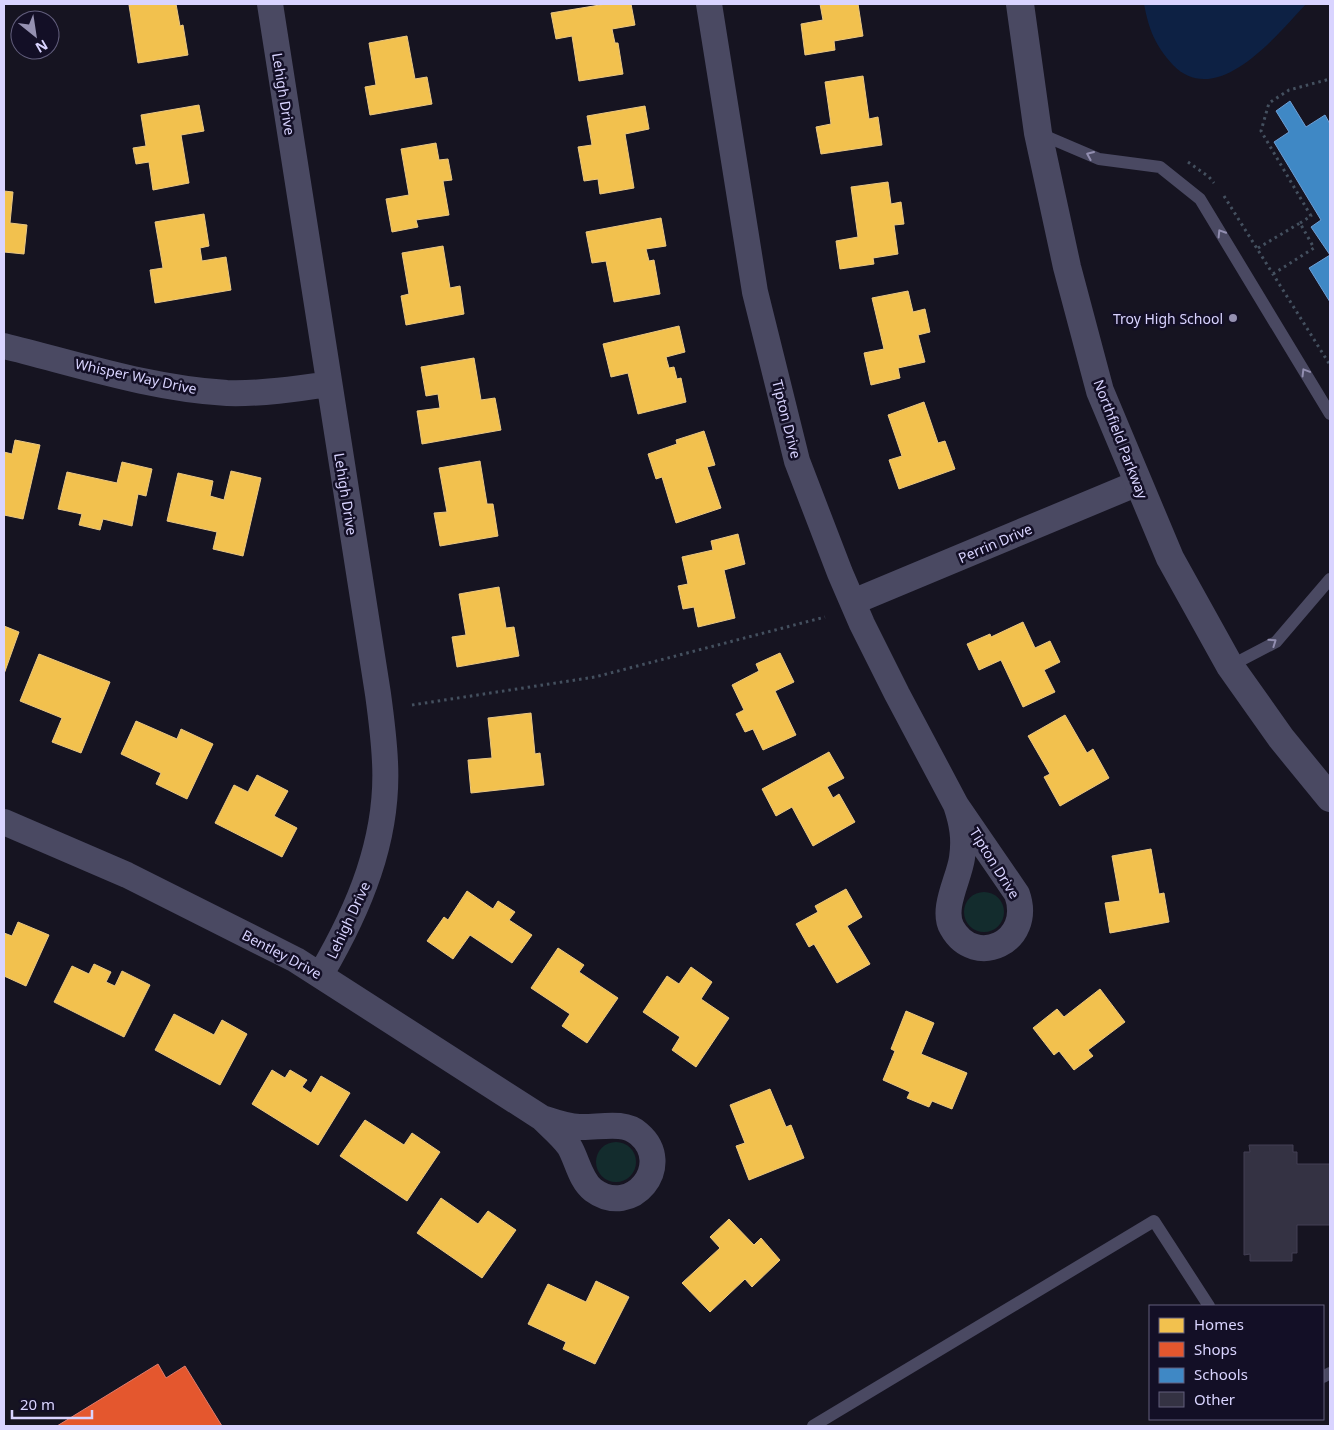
<svg xmlns="http://www.w3.org/2000/svg" width="1334" height="1430" viewBox="0 0 1334 1430" font-family="'Noto Sans',sans-serif">
  <rect width="100%" height="100%" fill="#161421"/>
  <path fill="#132c2d" d="M964 912a20 20 0 1 1 40 0a20 20 0 1 1-40 0Z
    M596 1162a20 20 0 1 1 40 0a20 20 0 1 1-40 0Z"/>
  <path fill="#0d2144" d="M1144 4H1306C1277 35 1217 110 1173 65 1155 45 1149 30 1144 4Z"/>
  <path fill="#f2c14e" stroke="#eac783" d="M136 4H176L180 26 183 25 188 55 138 63 129 5Z
    M606 4H631L635 25 612 29 615 43H618L623 74 579 81 572 36 556 39 551 13Z
    M820 4H863H858L863 36 834 41 835 50 805 55 801 24 823 20Z
    M407 36 415 79 427 77 432 104 370 115 365 87 376 85 369 43Z
    M863 76 869 119 878 117 882 145 821 154 816 127 831 124 825 82Z
    M199 105 204 131 181 135 189 183 153 190 149 162 136 164 133 148 146 146 141 115Z
    M645 106 649 129 625 134 634 188 600 194 598 179 584 181 578 147 592 145 587 116Z
    M436 143 439 160 448 159 452 180 443 181 449 215 416 220 418 227 392 232 386 199 409 195 401 149Z
    M888 182 891 204 901 202 904 224 894 225 898 254 873 258 874 264 840 269 836 241 858 237 851 187Z
    M4 191 13 192 10 223 27 225 24 254 4 252Z
    M204 214 209 246 200 248 202 261 226 257 231 290 155 303 150 270 163 268 155 222Z
    M661 218 666 246 646 249 649 261 654 260 660 294 614 302 606 261 592 263 586 232Z
    M443 246 450 288 460 286 464 314 406 325 401 296 409 294 402 253Z
    M908 291 913 312 925 309 930 332 918 335 925 362 898 368 900 378 871 385 864 353 884 349 872 298Z
    M679 326 685 352 666 357 669 368 674 367 677 379 681 378 686 402 638 414 628 373 611 377 603 344Z
    M474 358 481 400 495 398 501 430 422 444 417 411 440 408 438 394 426 396 421 367Z
    M924 402 938 443 945 441 955 469 899 489 889 460 902 456 888 415Z
    M704 431 715 465 707 467 721 508 676 523 662 477 656 479 648 454 677 444 676 440Z
    M15 440 40 445 23 519 4 515V452L12 454Z
    M480 461 487 504H493L498 536 440 546 434 513 447 512 439 468Z
    M122 462 152 469 146 496 138 494 132 526 103 519 100 530 79 525 82 514 58 509 67 472 117 483Z
    M231 471 261 478 243 556 213 549 217 532 167 521 178 473 213 481 210 496 224 500Z
    M738 534 745 564 724 570 735 618 698 627 694 607 683 609 678 586 688 584 682 557 713 550 711 541Z
    M499 587 506 628 514 627 519 656 457 667 452 637 466 635 459 594Z
    M1023 622 1035 648 1050 641 1060 662 1044 670 1055 692 1023 707 1001 660 979 670 967 644 990 634 991 637Z
    M4 626 19 632 4 674Z
    M780 653 794 682 775 691 796 735 763 750 753 729 745 732 736 714 744 710 732 685 759 671 756 664Z
    M39 654 110 682 81 753 52 742 62 718 20 701Z
    M531 713 535 754 540 753 544 785 471 793 468 760 492 758 488 718Z
    M1065 715 1087 753 1093 749 1109 778 1060 806 1044 777 1050 774 1028 736Z
    M136 721 177 739 181 729 213 744 187 799 156 784 161 773 121 754Z
    M829 752 844 778 827 787 833 798 839 794 855 822 813 846 792 807 776 816 762 789Z
    M257 775 288 791 274 816 297 828 282 857 215 823 234 785 248 792Z
    M1151 849 1159 894 1164 893 1169 922 1110 933 1105 903 1120 901 1112 856Z
    M846 889 862 917 847 926 870 964 837 983 814 944 809 947 796 924 818 912 815 906Z
    M467 891 493 909 498 901 515 912 509 920 532 935 512 963 470 935 453 959 427 941 444 917 448 920Z
    M18 922 49 935 26 986 4 976V933L12 936Z
    M558 948 584 965 579 972 618 998 587 1043 562 1026 570 1014 531 988Z
    M94 964 111 972 106 982 115 986 122 971 150 985 124 1037 54 1002 72 966 89 974Z
    M691 967 712 982 701 999 729 1018 696 1067 672 1050 680 1037 643 1012 667 976 679 984Z
    M1100 989 1125 1022 1088 1050 1093 1056 1074 1070 1059 1051 1054 1055 1033 1028 1057 1009 1064 1017Z
    M906 1011 934 1023 921 1054 967 1073 952 1109 932 1101 929 1107 907 1098 910 1092 883 1080 895 1051 891 1049Z
    M174 1014 214 1035 222 1020 247 1034 220 1085 155 1050Z
    M272 1070 285 1078 290 1070 307 1080 302 1087 311 1093 321 1076 350 1093 318 1145 252 1104Z
    M770 1089 786 1127 791 1125 804 1158 749 1180 736 1146 745 1143 730 1105Z
    M365 1120 404 1145 412 1133 440 1152 407 1201 340 1156Z
    M441 1198 478 1224 488 1211 516 1230 482 1278 417 1233Z
    M729 1219 754 1245 761 1238 780 1260 752 1287 745 1279 710 1312 682 1283 720 1248 710 1237Z
    M596 1281 629 1297 595 1364 563 1349 566 1342 528 1324 548 1284 586 1302Z"/>
  <path fill="#e4572e" stroke="#e17c6d" d="M158 1364 166 1378 185 1366 222 1426H57Z"/>
  <path fill="#3f88c5" stroke="#6d9fd6" d="M1290 101 1306 127 1325 115 1330 124V302L1309 268 1330 255 1311 227 1321 220 1274 142 1289 132 1276 111Z"/>
  <path fill="#343243" stroke="#433f54" d="M1249 1145H1293V1152H1297V1164H1330V1225H1297V1253H1292V1261H1250V1254L1244 1255V1152H1250Z"/>
  <g fill="none" stroke-linecap="round" stroke-linejoin="round">
    <path stroke="#44505f" stroke-width="3" stroke-dasharray="2.5 4" stroke-linecap="butt" d="M1188 162 1209 177 1214 183
      M1224 196 1330 365
      M1300 223 1311 216 1261 131 1269 103 1289 90 1330 79
      M1258 248 1300 223 1314 248 1273 274
      M412 705 595 677 825 617"/>
    <path stroke="#4a4962" stroke-width="12" d="M1038 133 1099 159 1160 167 1200 199 1330 414
      M1230 666 1276 642 1330 579
      M1323 1377 1330 1373
      M813 1426 1154 1221 1209 1306"/>
    <path stroke="#4a4962" stroke-width="26" d="M270 4 378 694C381 716 384 739 385 762 389 839 359 909 321 974
      M709 4 755 292 797 461 840 573 862 624 897 694 956 805 1017 894C1034 942 975 969 952 928 941 909 959 879 962 858 965 838 962 823 956 805
      M4 346C77 364 152 389 227 393 261 394 296 389 329 384
      M853 602 1138 483
      M4 822 127 875 296 960 542 1118C551 1127 562 1136 569 1146 577 1159 580 1180 593 1190 632 1219 675 1165 639 1134 624 1120 598 1128 580 1127 567 1127 554 1122 542 1118"/>
    <path stroke="#4a4962" stroke-width="28" d="M1020 4 1038 133 1067 267 1100 391 1170 558 1230 666 1281 738 1330 798"/>
  </g>
  <defs><path id="oneway-chevron" d="M-2-3.5L2.5 0L-2 3.5" fill="none" stroke-width="1.6" stroke-linecap="round" stroke-linejoin="round" transform="scale(1.25)"/></defs>
  <g stroke="#928eb0">
    <use href="#oneway-chevron" transform="translate(1090 155) rotate(-157)"/>
    <use href="#oneway-chevron" transform="translate(1221 233) rotate(-122)"/>
    <use href="#oneway-chevron" transform="translate(1305 372) rotate(-121)"/>
    <use href="#oneway-chevron" transform="translate(1273 642) rotate(-35)"/>
  </g>
  <circle fill="#9591b1" stroke="#130f26" stroke-width="2" cx="1233" cy="318" r="5"/>
  <g text-anchor="middle" dominant-baseline="central" stroke-width="5" stroke-linejoin="round" paint-order="stroke">
    <g font-size="14" fill="#d9d4ff" stroke="#130f26">
      <text transform="translate(284 94) rotate(81)">Lehigh Drive</text>
      <text transform="translate(136 376) rotate(12)">Whisper Way Drive</text>
      <text transform="translate(787 419) rotate(76)">Tipton Drive</text>
      <text transform="translate(1121 439) rotate(69)">Northfield Parkway</text>
      <text transform="translate(346 494) rotate(81)">Lehigh Drive</text>
      <text transform="translate(995 543) rotate(-23)">Perrin Drive</text>
      <text transform="translate(995 863) rotate(58)">Tipton Drive</text>
      <text transform="translate(348 920) rotate(-65)">Lehigh Drive</text>
      <text transform="translate(282 954) rotate(28)">Bentley Drive</text>
    </g>
    <g font-size="14" fill="#d9d4ff" stroke="#130f26" text-anchor="end">
      <text x="1223" y="318">Troy High School</text>
    </g>
  </g>
  <rect width="1334" height="1430" fill="none" stroke="#d9d4ff" stroke-width="10"/>
  <rect x="1149" y="1305" width="175" height="115" fill="#130f26" stroke="#625e7d"/>
  <rect x="1159" y="1318" width="25" height="15" fill="#f2c14e" stroke="#625e7d"/>
  <text x="1194" y="1330" font-size="15" fill="#d9d4ff">Homes</text>
  <rect x="1159" y="1342" width="25" height="15" fill="#e4572e" stroke="#625e7d"/>
  <text x="1194" y="1355" font-size="15" fill="#d9d4ff">Shops</text>
  <rect x="1159" y="1368" width="25" height="15" fill="#3f88c5" stroke="#625e7d"/>
  <text x="1194" y="1380" font-size="15" fill="#d9d4ff">Schools</text>
  <rect x="1159" y="1392" width="25" height="15" fill="#343243" stroke="#625e7d"/>
  <text x="1194" y="1405" font-size="15" fill="#d9d4ff">Other</text>
  <g transform="translate(35 35) rotate(150)"><circle r="24" fill="#130f26" stroke="#625e7d"/>
  <path d="M0-4L9 19L0 12L-9 19Z" fill="#9591b1"/>
  <text y="-8" font-size="14" font-weight="bold" text-anchor="middle" fill="#d9d4ff">N</text>
  </g>
  <path d="M12 1410v8h80v-8" fill="none" stroke="#d9d4ff" stroke-width="2.5"/>
  <text x="20" y="1410" font-size="15" fill="#d9d4ff" stroke="#130f26" stroke-width="4" paint-order="stroke">20 m</text>
</svg>
